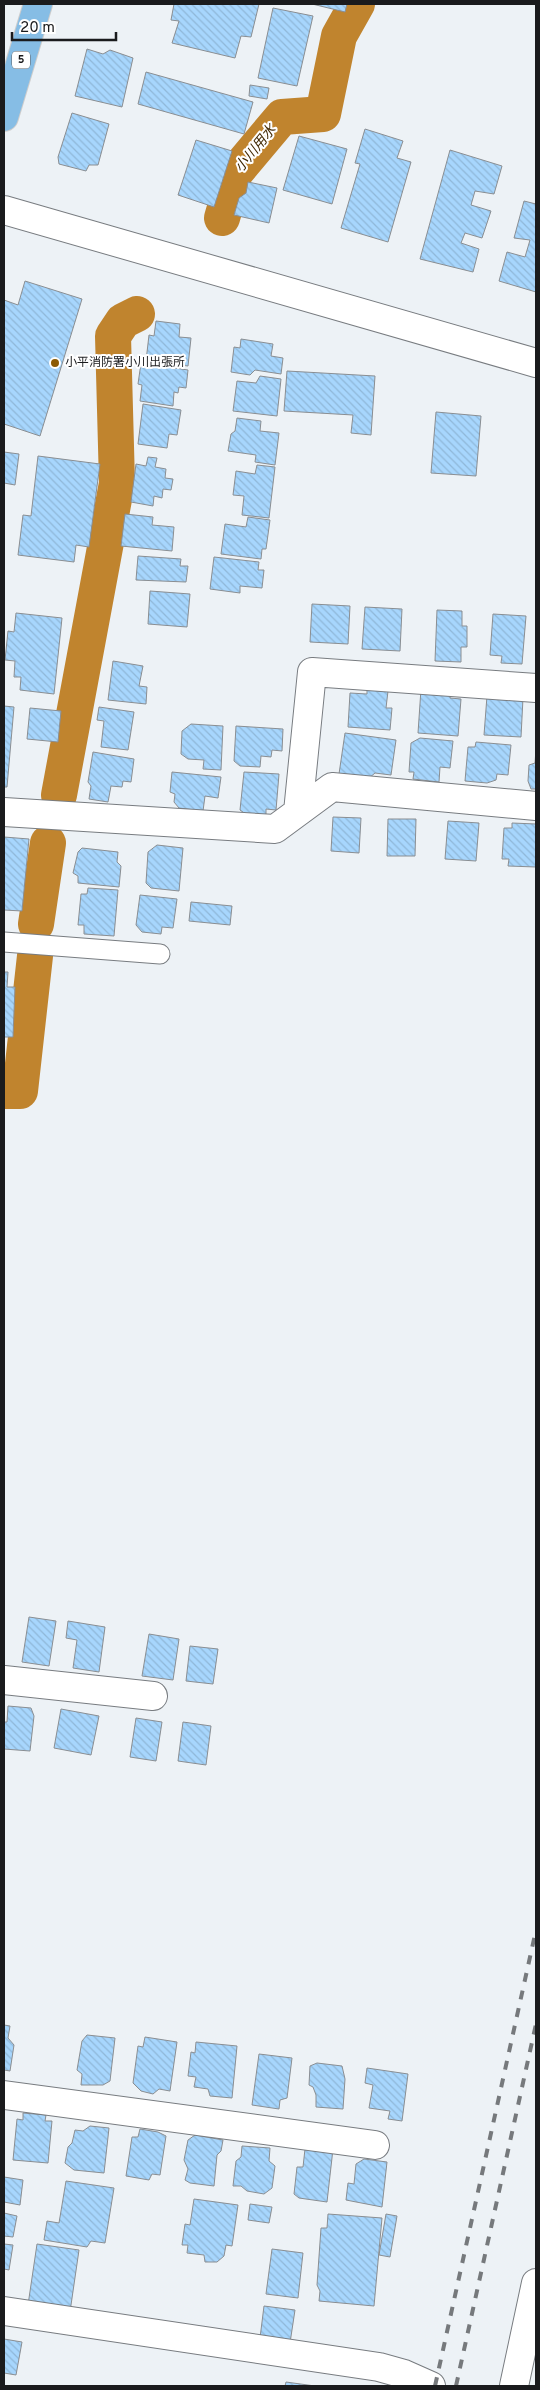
<svg xmlns="http://www.w3.org/2000/svg" width="540" height="2390" viewBox="0 0 540 2390" font-family="Overpass,'Noto Sans JP',sans-serif">
  <defs>
    <pattern id="building-back-hatch" width="6" height="6" patternUnits="userSpaceOnUse" patternTransform="scale(1.25)"><rect width="6" height="6" fill="#a7d6fd"/><path d="M-1 5l2 2M0 0l6 6M5-1l2 2" fill="none" stroke="#8fb7d8"/></pattern>
  </defs>
  <rect width="100%" height="100%" fill="#edf2f6"/>
  <g fill="none" stroke-linecap="round" stroke-linejoin="round">
    <path stroke="#c0842e" stroke-width="36" d="M222 218 235 173 282 117 323 114 339 36 357 4
      M59 795 117 483 113 336 123 321 137 314
      M36 924 48 843
      M4 1091H20L35 956"/>
  </g>
  <path fill="url(#building-back-hatch)" stroke="#8a8e92" d="M174 4H259L251 37 241 36 235 58 172 43 179 21 171 20Z
    M312 4H347L345 12Z
    M273 8 313 16 297 86 258 78Z
    M87 49 103 54 110 50 133 58 122 107 75 96Z
    M146 72 253 102 244 134 138 104Z
    M250 85 269 88 267 99 249 96Z
    M72 113 109 124 98 165H89L86 171 59 164 58 157Z
    M365 129 403 141 397 158 411 162 388 242 341 228 360 164 355 163Z
    M299 136 347 149 332 204 283 190Z
    M196 140 232 151 214 207 178 195Z
    M450 150 502 166 494 194 475 191 471 205 491 211 482 238 465 233 461 243 479 249 473 272 420 259Z
    M248 182 277 188 269 223 234 215 239 198 246 193Z
    M524 201 536 204V292L499 281 507 252 525 257 530 240 514 238Z
    M25 281 82 299 40 436 4 424V300L18 305Z
    M156 321 180 324 179 337 191 338 188 366 146 361 149 335 154 336Z
    M241 339 273 344 271 356 283 358 281 374 255 370 250 375 231 372 234 347 240 348Z
    M141 363 188 370 186 388 179 387 178 393 174 392 173 406 140 401 142 385 138 384Z
    M287 371 375 376 371 435 351 433 353 415 284 411Z
    M260 376 281 379 277 416 233 411 237 381 256 383Z
    M143 404 181 410 177 435 169 434 167 448 138 444Z
    M436 412 481 416 476 476 431 473Z
    M237 418 261 421 260 431 279 433 275 465 255 462 256 455 228 451 231 434 235 431Z
    M4 452 19 454 15 485 4 483Z
    M38 456 100 464 89 547 76 545 74 562 18 555 23 515 31 516Z
    M148 457 157 458 155 467 166 469 165 478 173 479 171 490 163 489 162 498 154 496 153 506 131 502 136 464 146 466Z
    M257 465 275 467 269 518 242 515 244 496 233 495 236 471 255 474Z
    M125 514 153 517 152 525 174 527 172 551 121 546Z
    M248 517 270 520 266 549H262L261 559 221 554 225 524 246 527Z
    M138 556 181 559 180 566H188L186 582 136 580Z
    M214 557 259 562 258 570H264L262 588 240 586V593L210 589Z
    M150 591 190 594 187 627 148 624Z
    M312 604 350 606 348 644 310 642Z
    M365 607 402 609 400 651 362 649Z
    M437 610 462 611V626H467V647H461V662L435 661Z
    M16 613 62 618 54 694 20 690 21 677H14L15 661 5 660 8 631 14 632Z
    M493 614 526 616 522 664 501 663 502 656 490 655Z
    M113 661 143 666 139 686 147 687 146 704 108 700Z
    M421 689 451 691 450 698 461 699 458 736 418 733Z
    M367 690 388 691 386 708H392L390 730 348 727 350 693 367 694Z
    M487 696 523 698 521 737 484 735Z
    M4 706 14 707 7 787H4Z
    M99 707 134 712 128 750 101 747 104 721 97 720Z
    M30 708 61 711 58 742 27 739Z
    M191 724 223 726 221 770 203 769 204 760 188 759 181 754 182 731Z
    M236 726 283 729 282 751 272 750 271 757 261 756 260 767 240 766 234 761Z
    M345 733 396 740 391 775 375 773 369 778 339 774Z
    M420 738 453 741 450 768 440 767 439 782 413 779 414 772H409L411 743Z
    M476 742 511 745 508 775 497 774 496 780 487 783 465 781 468 747H475Z
    M536 749V789H531L528 781 529 765 535 763Z
    M93 752 134 759 131 782 123 781 122 787 111 786 108 802 89 799 91 786 88 782Z
    M172 772 221 777 218 798 205 796 203 811 179 808 174 802 175 794 170 792Z
    M244 772 279 774 276 810 266 809V816L247 815 240 810Z
    M333 817 361 818 359 853 331 851Z
    M388 819H416L415 856H387Z
    M448 821 479 823 476 861 445 859Z
    M512 823 536 824V867L508 866 509 859H502L504 828H512Z
    M4 837 29 839 22 911 4 910Z
    M157 845 183 848 179 891 151 888 146 883 148 852Z
    M82 848 118 852 117 862 121 866 119 887 78 883V876L73 873 78 852Z
    M88 888 118 890 114 936 84 934V925H78L81 894H87Z
    M140 895 177 899 173 928 162 927 161 934 142 932 136 925Z
    M191 902 232 906 230 925 189 921Z
    M4 972H8L7 987H15L13 1037H4Z
    M29 1617 56 1621 49 1666 22 1662Z
    M68 1621 105 1627 99 1672 73 1668 77 1640 66 1638Z
    M149 1634 179 1639 173 1680 142 1676Z
    M190 1646 218 1649 213 1684 186 1681Z
    M8 1706 31 1708 34 1716 30 1751 4 1749V1722H7Z
    M61 1709 99 1716 91 1755 54 1748Z
    M136 1718 162 1722 156 1761 130 1757Z
    M183 1722 211 1726 206 1765 178 1761Z
    M4 2025 10 2026 8 2038 14 2045 10 2071 4 2070Z
    M87 2035 115 2038 110 2081 103 2085H81L82 2074 77 2070 82 2041Z
    M145 2037 177 2042 170 2091 159 2089 153 2094 141 2091 133 2083 138 2046 143 2047Z
    M196 2042 237 2046 232 2098 210 2096 208 2089 194 2087 196 2077 188 2076 191 2052 195 2053Z
    M259 2054 292 2058 287 2098 280 2100 279 2109 252 2105Z
    M317 2063 342 2066 345 2079 343 2109 316 2107V2095L313 2087 309 2085 310 2066Z
    M367 2068 408 2074 402 2121 388 2119 390 2111 369 2108 373 2085 365 2083Z
    M23 2113 46 2115 45 2121H52L48 2163 13 2160 17 2119 23 2120Z
    M90 2126 109 2128 104 2173 74 2170 65 2163 68 2147 72 2143 75 2130 83 2131Z
    M140 2129 158 2132 166 2136 160 2175 152 2174 149 2180 126 2176 132 2137H138Z
    M195 2135 223 2140 221 2151 217 2155 214 2186 190 2183 185 2180 188 2169 184 2160 188 2140Z
    M242 2146 270 2148 269 2161 275 2166 272 2188 264 2194 247 2191 241 2186H233L236 2161 241 2157Z
    M305 2149H333L327 2202 299 2198 294 2194 297 2167H303Z
    M364 2159 387 2162 382 2207 346 2200 348 2183 354 2184 356 2164Z
    M4 2177 23 2180 20 2205 4 2202Z
    M66 2181 114 2188 105 2243 91 2241 87 2247 44 2240 47 2221 59 2223Z
    M194 2199 238 2205 232 2246 226 2245 224 2256 217 2262H205L204 2255 187 2253 188 2245H182L185 2224 190 2225Z
    M250 2204 272 2207 269 2223 248 2220Z
    M4 2213 17 2216 13 2237 4 2236Z
    M328 2214 382 2218 374 2306 319 2301 320 2291 317 2285 321 2228H327Z
    M386 2214 397 2216 390 2257 379 2255Z
    M4 2244 13 2245 9 2270 4 2269Z
    M37 2244 79 2250 70 2312 28 2305Z
    M272 2249 303 2253 298 2298 266 2294Z
    M264 2306 295 2310 290 2343 260 2338Z
    M4 2339 22 2342 16 2375 4 2373Z
    M286 2382 315 2386H285Z"/>
  <g fill="none" stroke-linecap="round" stroke-linejoin="round">
    <defs>
      <path id="lane" d="M4 942 160 954"/>
      <path id="street" d="M4 812 275 829 332 787 536 806
        M298 812 312 672 536 688
        M4 1680 153 1696
        M4 2095 375 2145
        M4 2311 379 2367 404 2374 431 2386
        M514 2386 536 2283"/>
      <path id="secondary" d="M4 210 536 363"/>
      <path id="primary" d="M4 117 38 4"/>
    </defs>
    <use href="#lane" stroke="#787c80" stroke-width="21"/>
    <use href="#street" stroke="#787c80" stroke-width="30"/>
    <use href="#secondary" stroke="#787c80" stroke-width="30"/>
    <use href="#primary" stroke="#cdcdcd" stroke-width="30"/>
    <use href="#lane" stroke="#fff" stroke-width="19"/>
    <use href="#street" stroke="#fff" stroke-width="28"/>
    <use href="#secondary" stroke="#fff" stroke-width="28"/>
    <use href="#primary" stroke="#86bde5" stroke-width="28"/>
    <path stroke="#76797c" stroke-width="4" stroke-dasharray="9 9" stroke-linecap="butt" d="M435 2386 536 1930
      M456 2386 536 2024"/>
  </g>
  <circle fill="#8c5a03" stroke="#fff" stroke-width="2" cx="55" cy="363" r="5"/>
  <g text-anchor="middle" dominant-baseline="central" stroke-width="4" stroke-linejoin="round" paint-order="stroke">
    <rect fill="#fff" stroke="#5f5f61" stroke-width="1" x="12" y="51.5" width="18" height="17" rx="4"/>
    <g font-size="11" font-weight="bold" fill="#1a1b1d">
      <text x="21" y="60">5</text>
    </g>
    <g font-size="12" fill="#1a1b1d" stroke="#fff" text-anchor="start">
      <text x="65" y="363">小平消防署小川出張所</text>
    </g>
    <g font-size="14" font-style="italic" fill="#402702" stroke="#fff">
      <text transform="translate(256 149) rotate(-51)">小川用水</text>
    </g>
  </g>
  <rect width="540" height="2390" fill="none" stroke="#1a1b1d" stroke-width="10"/>
  <path d="M12 32v8h104v-8" fill="none" stroke="#1a1b1d" stroke-width="2.5"/>
  <text x="20" y="32" font-size="15" fill="#1a1b1d" stroke="#ffffff" stroke-width="4" paint-order="stroke">20 m</text>
</svg>
